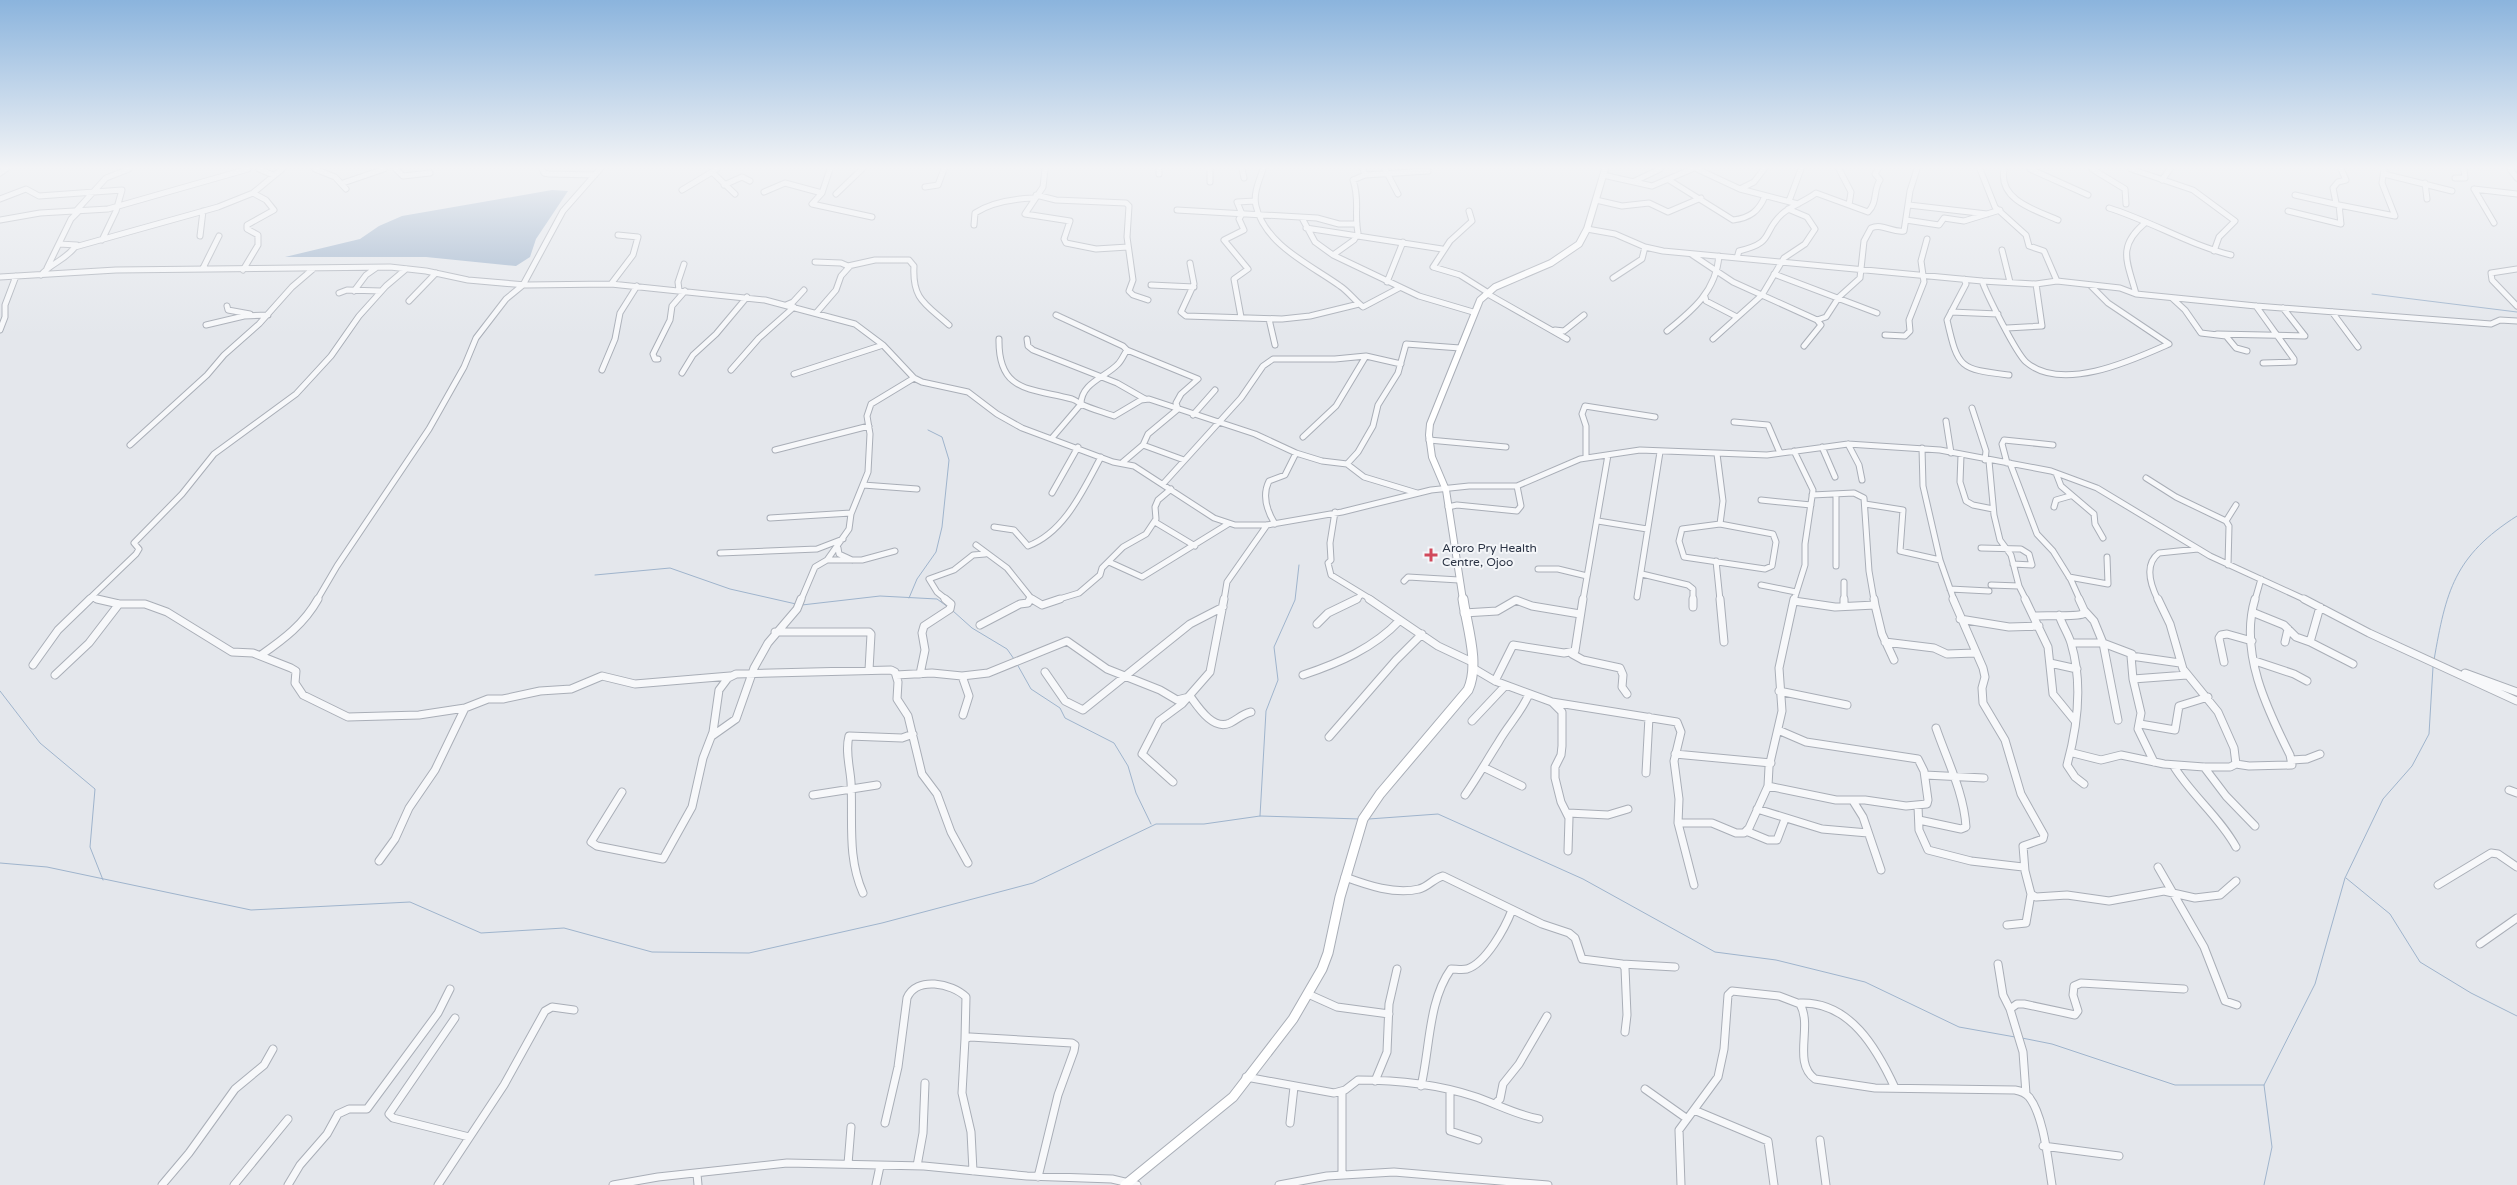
<svg xmlns="http://www.w3.org/2000/svg" width="2517" height="1185" viewBox="0 0 2517 1185" font-family="'Varela Round',sans-serif">
  <rect width="100%" height="100%" fill="#e4e7ec"/>
  <path fill="#9fb4cc" d="M552 190 568 191 536 239 530 257 516 266 426 257H285L360 239 379 226 402 216Z"/>
  <g fill="none" stroke-linecap="round" stroke-linejoin="round">
    <path stroke="#9fb4cc" stroke-width="1" d="M2372 294 2517 312
      M595 575 670 568 730 589 796 604
      M909 598 917 579 936 552 942 527 949 460 942 437 928 430
      M802 605 880 596 937 599 948 607
      M953 611 972 628 1007 649 1014 659
      M2434 660C2446 591 2454 556 2517 516
      M1017 664 1031 689 1060 708 1065 718 1114 743 1128 766 1136 793 1151 824
      M0 691 40 743 95 789 90 847 103 880
      M1260 816 1266 711 1278 680 1274 647 1295 600 1299 565
      M1369 819 1438 814 1583 879 1715 952 1776 960 1865 982 1959 1027 2015 1037
      M0 863 47 867 251 910 410 902 481 933 564 928 652 952 749 953 882 923 1033 883 1156 824H1204L1260 816 1360 819
      M2346 878 2390 914 2420 962 2471 993 2517 1016
      M2022 1038 2052 1044 2175 1085H2264
      M2264 1185 2272 1147 2264 1085 2315 984 2345 878 2383 799 2412 766 2429 734 2433 667"/>
    <defs>
      <path id="street-far1" d="M259 169 273 175
        M315 169 335 177 346 189
        M396 169 403 176 430 173
        M542 169 544 173 549 174 595 175
        M1045 169 1043 187 1025 214 1070 221 1064 239 1066 243 1096 249 1128 247
        M1159 169V174
        M1210 169V182
        M1242 169 1244 178
        M1263 169C1259 181 1253 194 1256 206 1265 245 1311 265 1340 286 1349 292 1355 301 1363 307L1399 288
        M1363 169 1365 175 1353 180C1360 200 1354 213 1358 233L1354 240 1333 255 1419 296 1473 312
        M1385 169 1398 194
        M1697 169 1740 189 1798 204
        M1839 169 1851 192 1849 205
        M1980 169 1995 207 2026 235 2029 246 2044 251 2057 281
        M2004 169C1998 200 2035 210 2058 220
        M2030 169 2088 195
        M2092 169 2125 189 2126 204
        M2131 169 2193 190 2235 221 2219 237 2214 251
        M2510 169 2517 178
        M712 172 735 194
        M0 173 6 169
        M2384 174 2452 191
        M1365 175 1428 171
        M1603 175 1652 186 1692 169
        M2455 178H2465L2464 169
        M1669 180 1733 220C1750 218 1759 211 1765 196
        M2162 180 2170 169
        M1635 181 1660 169
        M343 183 384 169
        M2425 183 2427 199
        M724 185 742 177 750 181
        M925 187 938 185 944 169
        M1740 189 1754 182 1764 169
        M2474 189 2517 194
        M2474 189 2494 223
        M682 190 717 169
        M764 192 785 183 822 193 812 204 872 217
        M822 193 830 169
        M836 194 862 169
        M1036 195 1056 200 1126 203 1129 206 1127 237 1133 280 1129 291 1133 295 1148 300
        M2295 195 2339 205
        M0 199 26 189 39 196 122 190 116 211 102 240
        M1596 200 1622 206 1649 203 1668 212 1701 198
        M1789 201 1801 169
        M2336 203 2333 188 2338 182 2346 180 2341 169
        M1909 205 1987 214
        M2109 208C2151 221 2189 245 2231 255
        M1177 210 1317 218 1339 224H1357
        M1469 211 1472 221 1450 241 1433 267 1460 275 1487 292
        M2288 211 2341 224 2339 205 2395 216 2382 183 2384 169
        M75 212 106 178 129 169
        M1302 218 1315 242 1333 255
        M0 220 40 213 108 209 248 169
        M1906 220 1939 225 1944 218 1964 221 2000 210
        M974 225 975 213C992 202 1013 199 1033 198
        M1306 228 1442 249
        M1587 229 1615 234 1645 247 1663 251 1982 281 2036 284 2057 281 2120 288 2136 294 2256 306 2491 324 2500 320 2517 321
        M200 236 203 211
        M59 244 77 245
        M2002 250 2010 282
        M1691 254 1733 282 1817 320
        M1737 258 1739 251C1776 242 1761 233 1782 214 1792 205 1806 201 1816 193L1868 212C1878 202 1873 190 1880 180L1875 174 1878 169
        M815 262 841 263 848 266 875 260H909L914 266C912 300 926 304 949 325
        M1190 263 1194 284 1181 312 1186 316 1282 319 1310 316 1359 304
        M47 268 71 219 78 212
        M203 268 219 236
        M2517 269 2491 273 2492 280 2517 306
        M243 270 258 245V235L247 229V225L274 210 266 200 253 193
        M1774 274 1877 313
        M41 275C51 263 64 261 75 247L218 207 253 193 282 169
        M0 277 116 270 390 267 426 271 468 280 526 285 611 284 765 300 855 324 883 345 914 378 922 382 968 392 997 414 1022 428 1113 462 1134 466 1214 518 1235 525H1267L1342 512 1431 490 1469 486H1517L1580 459 1640 450 1767 455 1848 444 1940 450 2051 471 2097 488 2210 556 2306 600
        M1613 278 1642 259 1645 247
        M1964 279 1966 284 1947 320C1958 369 1960 369 2009 375
        M1982 281C1987 295 2016 353 2026 362 2062 393 2133 360 2169 344L2108 303 2090 285
        M1387 282 1403 242
        M611 284 633 255 638 237 618 235
        M1151 285 1194 287
        M679 290 678 282 684 264
        M354 291 366 275 376 268
        M339 293 347 290 381 291
        M1486 293 1567 339
        M2136 294C2128 263 2116 247 2145 223
        M1705 297 1706 301 1737 317
        M2173 299 2185 310 2201 333 2226 336 2236 348 2247 351
        M409 301 436 273
        M786 305 793 302 804 290
        M227 306 228 310 250 314
        M2256 306 2294 359V362L2263 363
        M817 312 836 290 841 276 850 266
        M1951 312 1998 314
        M2332 312 2358 347
        M1241 317 1234 279 1248 269 1224 240 1244 230 1239 219 1242 214 1237 202 1255 201
        M1269 319 1275 345
        M206 325 244 316 268 315
        M2007 328 2042 326 2036 284
        M0 330 5 317V305L16 276
        M1555 330 1564 331 1584 315
        M1667 331C1693 310 1716 291 1719 256
        M2217 334 2305 336 2283 308
        M1885 335 1905 336 1910 331 1909 320 1924 282 1921 261 1927 239
        M999 339C998 393 1031 388 1072 399 1075 400 1078 402 1081 404 1091 409 1103 412 1114 416L1141 400 1149 399 1255 434 1296 453 1322 461 1347 464 1364 477 1417 493
        M1027 339 1028 346 1033 350 1117 383 1145 399
        M1713 339 1762 295 1784 258 1805 244 1815 229 1807 217 1788 209
        M1804 346 1821 325 1817 320 1826 317 1839 297 1860 278 1864 241 1871 228C1883 223 1892 233 1904 231L1910 191 1917 169
        M658 359H655L653 354 670 320 672 306 685 291
        M602 370 615 339 620 313 637 286
        M731 370 759 338 794 307
        M682 373 693 355 716 334 747 297
        M794 374 883 345
        M1972 408 1986 451 1985 460
        M1193 415 1215 390
        M1946 421 1951 453
        M1734 422 1768 425 1780 453
        M1303 437 1336 406 1366 356 1401 364
        M1052 438 1081 404C1081 383 1106 377 1118 364 1122 360 1124 354 1127 350L1123 346 1056 315
        M1429 440 1506 447
        M1848 444 1859 465 1862 480
        M130 445 207 375 224 355 259 324 292 287 313 269
        M1143 445 1184 460
        M1822 447 1835 477
        M1922 448 1923 486 1940 560 1954 600
        M775 450 869 426
        M1717 454 1723 501 1720 524
        M1961 455 1960 482 1966 501 1973 505 1993 509
        M1586 458V426L1582 414 1585 406 1655 417
        M1989 461 1994 515 2000 540 2011 555 2019 586 2026 600
        M1123 462 1143 445 1148 434 1178 409 1176 403 1181 394 1198 379 1127 350
        M2007 463 2002 444 2004 440 2053 445
        M2010 463 2037 534 2053 551 2071 580 2080 600
        M1347 464 1358 452 1373 426 1378 405 1398 373 1406 344 1460 348
        M2056 473 2061 486 2094 514 2095 524 2103 538
        M2146 478 2176 497 2226 521 2229 526 2228 565
        M1163 484 1241 398 1263 366 1273 359H1335L1366 356
        M863 485 917 489
        M1052 493 1078 447
        M1812 495 1854 493 1864 498 1869 571 1874 600
        M1836 495V566
        M1761 500 1811 505
        M1865 504 1903 510 1900 551 1940 560
        M1448 507 1457 505 1517 511 1521 506 1517 486
        M2054 507 2056 500 2070 496
        M1335 512 1330 543 1331 560 1328 563 1331 575 1372 600
        M770 518 851 513
        M1598 521 1647 529
        M2226 521 2236 505
        M1155 522 1195 546
        M1275 524C1267 511 1262 495 1269 481L1285 475 1296 453
        M1720 524 1773 534 1776 542 1772 566 1765 569 1684 557 1679 541 1682 529Z
        M994 527 1014 530 1028 546C1065 532 1083 490 1101 457
        M976 545 1007 568 1031 598
        M838 548 839 554 852 560
        M1981 548 2021 549 2029 554 2032 565 2013 564
        M720 553 817 549 843 539
        M827 560H862L895 551
        M1716 561 1720 600
        M1109 562 1142 577 1228 524
        M1538 569H1558L1587 576
        M1642 574 1688 585 1693 589V600
        M2069 577 2108 584 2107 557
        M1404 581 1408 577 1459 580
        M1844 582V600
        M1761 585 1796 592
        M1991 585 2019 586
        M1950 589 1989 591
        M1637 597 1660 452
        M91 598 103 600
        M88 600 136 554 139 549 134 543 182 494 214 454 296 394 331 356 359 316 386 286 406 269
        M317 600 337 566 429 429 464 367 476 338 506 299 523 285 563 211 600 169
        M801 600 815 567 827 560 849 529 851 514 868 472 870 434 867 416 871 404 914 378
        M947 600 937 592 929 579 954 570 973 555 985 554
        M1030 600 1031 598 1033 600
        M1056 600 1079 593 1100 575 1102 568 1123 547 1146 534 1156 519 1155 507 1158 500 1171 489
        M1224 600 1227 582 1267 525
        M1356 600 1361 595
        M1515 600H1517
        M1583 600 1608 455
        M1794 600 1805 565V544L1813 490 1794 451
        M2158 600C2151 586 2143 565 2159 553L2198 549
        M2255 600 2261 579"/>
      <path id="street" d="M97 599 119 604H145L167 612 232 652 253 653 291 668 296 671 295 683 303 695 348 717 419 715 465 708
        M1032 599 1042 605 1060 599
        M1369 599 1438 646 1472 662
        M1693 599V607
        M1720 599 1724 642
        M1844 599V606
        M1874 599 1875 605
        M1953 599 1983 668 1985 677 1982 688 1983 703 2005 740 2021 794 2044 835 2043 839 2023 846 2025 871 2031 894 2036 897 2067 895 2109 901 2164 891 2195 898 2220 895 2236 881
        M2025 599 2048 647 2053 694 2075 721
        M2158 599 2170 624 2183 669 2218 712 2234 748 2236 764
        M2304 599 2369 633 2517 701
        M1794 601 1835 607 1875 605 1882 634 1894 660
        M2320 607 2310 642 2353 664
        M2084 610 2094 621 2103 643 2132 654
        M2252 612 2284 625 2296 637 2310 642
        M1464 613 1497 611 1516 600 1532 606 1580 614
        M2059 615C2062 625 2068 633 2071 643 2083 683 2078 725 2067 765L2075 777 2084 784
        M2034 616C2046 615 2075 617 2083 614L2084 610 2079 599
        M1960 619 2009 627 2039 626
        M1317 624 1328 613 1357 599
        M980 625 1020 604 1028 603 1030 599
        M775 632H869L871 634 869 670
        M1885 642 1934 648 1947 654 1975 653
        M2285 642 2288 629
        M2071 643H2103L2118 720
        M1572 654 1583 660 1620 668 1623 675 1622 687 1627 694
        M261 655C284 639 304 624 318 599
        M2255 661 2294 674 2307 681
        M2224 662 2219 638 2221 635 2227 634 2252 641
        M2050 663 2077 669
        M33 665 58 630 90 599
        M1473 668 1495 681 1552 702 1562 712V746L1561 755 1555 767V778L1561 802 1569 818 1568 851
        M1045 672 1065 701 1083 710 1190 624 1223 607
        M2465 673 2517 692
        M920 674 925 650 922 633 924 626 950 609 951 604 945 599
        M55 675 89 643 119 604
        M896 675 932 673 962 676 988 673 1067 641 1107 669 1160 690 1177 700 1189 697
        M1303 675C1339 663 1374 648 1400 620
        M962 676 969 696 963 715
        M2133 679 2187 675
        M1495 681 1513 645 1564 653 1575 651 1583 599
        M1779 691 1847 705
        M1190 696C1198 707 1213 731 1230 723 1238 719 1242 714 1251 712
        M1552 702 1677 722 1681 732 1674 761 1679 799 1678 823 1694 885
        M1472 721 1505 686
        M2140 724 2175 730 2179 706 2208 697
        M712 736 736 719 754 668 768 643 797 609 801 599
        M1329 737 1396 660 1422 634
        M2073 753 2101 760 2121 755 2164 764 2204 767H2230L2236 764 2249 766 2292 765 2290 755C2267 709 2239 652 2255 599
        M1675 754 1771 763
        M2292 760 2307 759 2320 754
        M2154 762 2138 729 2141 713 2133 679 2131 656 2180 663
        M2173 765C2191 795 2219 816 2236 847
        M2204 767 2226 796 2255 826
        M1485 768 1522 786
        M1646 773 1649 717
        M1925 775 1984 778
        M1173 782 1142 754 1159 721 1182 704 1210 672 1224 599
        M1768 786 1836 800H1865L1906 806 1927 804 1928 800 1924 771 1918 759 1806 742 1778 730
        M2509 790 2517 793
        M622 792 591 842 597 846 663 859 692 807 703 758 713 732 719 690 728 678 736 674 891 670 895 672 898 682 897 699 908 716 922 774 937 794 951 832 968 863
        M813 795 877 785
        M1465 795C1477 778 1487 760 1498 743 1508 725 1521 713 1529 694
        M1853 801 1863 817 1881 870
        M1918 806 1919 830 1928 850 1971 861 2023 867
        M1757 809 1822 829 1868 833
        M1568 813 1608 815 1628 809
        M1919 820 1961 829 1966 827C1964 793 1947 760 1936 728
        M1678 823H1712L1736 833H1744L1749 828 1768 786 1769 767 1782 711 1779 668 1794 599
        M1746 831 1768 840H1777L1785 819
        M379 861 395 839 409 808 435 770 465 708 488 699H503L540 691 571 689 602 676 635 684 730 676
        M2158 867 2204 947 2225 1001 2237 1005
        M1345 877C1367 885 1395 895 1419 889 1428 887 1434 878 1443 876L1542 924 1569 933 1575 938 1582 959 1622 964 1625 968 1627 1015 1625 1032
        M2438 885 2491 853 2498 854 2517 867
        M863 893C847 857 853 821 851 782 850 767 845 751 849 736L902 738 913 734
        M2007 925 2026 923 2031 894
        M2480 944 2517 918
        M1622 964 1675 967
        M1998 964 2003 995 2010 1009 2023 1052 2026 1094
        M1308 994 1337 1007 1389 1014
        M1800 1003C1850 1001 1877 1049 1895 1088
        M2010 1009 2017 1004H2024L2075 1015 2078 1011 2073 995 2074 986 2081 983 2184 989
        M455 1018 389 1114 393 1118 469 1137
        M1246 1077 1334 1093 1345 1090 1358 1080C1396 1080 1436 1084 1473 1096 1495 1103 1516 1115 1539 1119
        M1375 1081 1387 1052 1389 1004 1397 969
        M1421 1086C1430 1049 1428 1001 1451 969 1456 969 1462 970 1467 969 1486 963 1505 928 1512 910
        M1645 1089 1686 1118
        M1450 1091V1131L1478 1140
        M1342 1092V1174
        M1495 1104 1500 1099 1503 1084 1519 1064 1547 1016
        M1694 1110 1768 1141 1774 1185
        M885 1123 898 1067 907 998C916 976 952 983 966 997L965 1039
        M1290 1123 1294 1087
        M1820 1140 1826 1185
        M2043 1146 2119 1156
        M848 1164 851 1127
        M917 1166 923 1133 925 1083
        M973 1171 971 1132 962 1093 965 1039 970 1037 1072 1043 1075 1045 1074 1051 1058 1095 1038 1177
        M697 1174 698 1185
        M162 1185 189 1153 235 1089 264 1065 273 1049
        M234 1185 288 1119
        M288 1185 300 1165 327 1134 338 1114 349 1109H367L438 1013 450 989
        M438 1185 504 1085 545 1011 552 1007 574 1010
        M613 1185 658 1177 787 1163 924 1166 1027 1176 1112 1179 1137 1185
        M876 1185 880 1166
        M1279 1185 1327 1176 1394 1172 1548 1185
        M1681 1185 1679 1130 1718 1077 1724 1049 1728 995 1732 991 1779 996 1800 1004C1813 1027 1792 1062 1815 1079L1875 1088 2015 1090C2020 1091 2025 1092 2029 1097 2044 1116 2048 1161 2052 1185"/>
      <path id="secondary-far1" d="M1463 600 1446 490 1432 457 1429 435 1430 424 1480 300 1495 287 1551 263 1579 244 1587 229 1605 169"/>
      <path id="secondary" d="M1125 1185 1233 1097 1293 1019 1322 969 1328 953 1340 897 1363 819 1380 794 1468 690C1480 664 1467 627 1463 599"/>
    </defs>
    <use href="#street-far1" stroke="#a9aeb7" stroke-width="7"/>
    <use href="#street" stroke="#a9aeb7" stroke-width="9"/>
    <use href="#secondary-far1" stroke="#a9aeb7" stroke-width="8"/>
    <use href="#secondary" stroke="#a9aeb7" stroke-width="11"/>
    <use href="#street-far1" stroke="#f7f8fa" stroke-width="5"/>
    <use href="#street" stroke="#f7f8fa" stroke-width="7"/>
    <use href="#secondary-far1" stroke="#fff" stroke-width="6"/>
    <use href="#secondary" stroke="#fff" stroke-width="9"/>
  </g>
  <linearGradient id="sky" x2="0" y2="1"><stop stop-color="#8bb4dd"/><stop offset="0.5" stop-color="#f3f4f6"/><stop offset="1" stop-color="#f3f4f6" stop-opacity="0"/></linearGradient>
  <rect width="2517" height="335" fill="url(#sky)"/>
  <path fill="#d1495b" stroke="#f4f6f9" stroke-width="2" d="M1428.5 547.5h5v5h5v5h-5v5h-5v-5h-5v-5h5z"/>
  <g text-anchor="middle" dominant-baseline="central" stroke-width="4" stroke-linejoin="round" paint-order="stroke">
    <g font-size="12" fill="#2b3445" stroke="#f4f6f9" text-anchor="start">
      <text x="1442" y="548">Aroro Pry Health<tspan x="1442" dy="14">Centre, Ojoo</tspan></text>
    </g>
  </g>
</svg>
